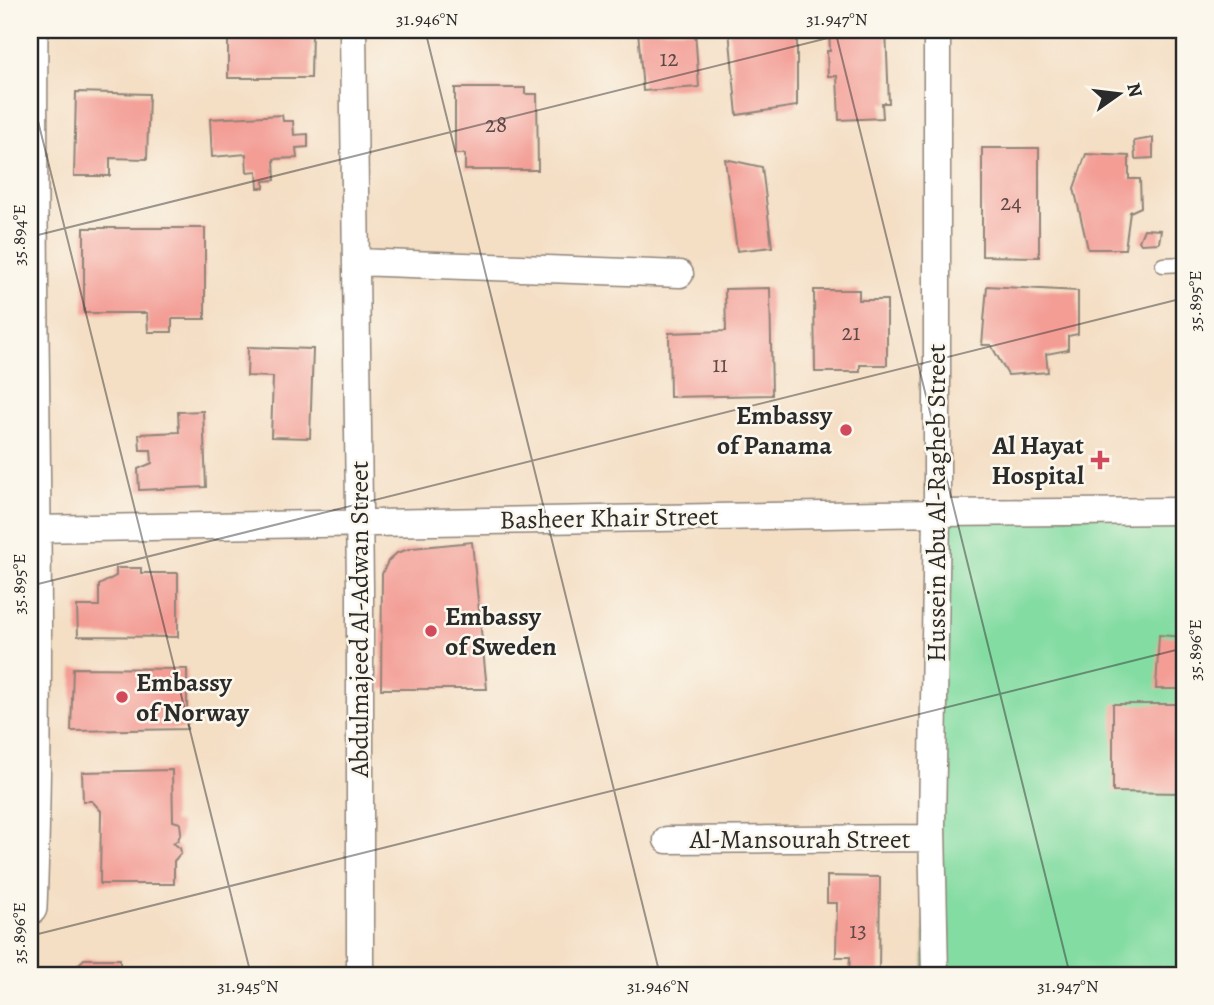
<svg xmlns="http://www.w3.org/2000/svg" width="1214" height="1005" viewBox="0 0 1214 1005" font-family="Alegreya,serif">
  <rect width="100%" height="100%" fill="#fbf7ec"/>
  <filter id="ink" filterUnits="userSpaceOnUse"><feTurbulence type="fractalNoise" baseFrequency=".0143" numOctaves="2"/><feDisplacementMap in="SourceGraphic" scale="14" xChannelSelector="R" yChannelSelector="G"/><feConvolveMatrix kernelMatrix="1 2 1 2 8 2 1 2 1" color-interpolation-filters="sRGB"/></filter>
  <filter id="wash" filterUnits="userSpaceOnUse"><feTurbulence type="fractalNoise" baseFrequency=".00686" numOctaves="4" result="noise"/><feDisplacementMap in="SourceGraphic" scale="28" xChannelSelector="R" yChannelSelector="G"/><feGaussianBlur stdDeviation="1.57" result="paint"/><feColorMatrix in="noise" values="0 0 0 0 0 0 0 0 0 0 0 0 0 0 0 0 0 1.4 0 .05"/><feComposite in="paint" operator="in"/></filter>
  <g filter="url(#wash)">
    <rect width="100%" height="100%" fill="#f4dec4"/>
    <path fill="#83dca2" stroke="#578466" stroke-width="2" d="M1184 513V975H925L931 519Z"/>
    <g id="blocks">
      <path fill="#f39d95" d="M228 30H312L311 78H228Z
        M638 30H695L699 87 643 91Z
        M729 30 797 31V106L737 115Z
        M829 30H886L889 103H882L883 118 839 120 837 76H828L827 51H830Z
        M455 88H525V94H537L538 170H465V154H455Z
        M76 92 149 94 147 159 110 158V176H74Z
        M282 115 283 121H293L294 135 308 134V147L296 148 297 158 274 159 275 180 264 181V188H258L257 171 247 172 246 154 212 157 210 119Z
        M1153 138V158L1135 159 1134 141Z
        M982 148H1039V257L982 256Z
        M1086 154 1129 156V179H1140L1141 207 1130 212 1125 249H1088L1074 188Z
        M725 159 762 167 772 247 737 251Z
        M84 228H205V319H172V332H148L147 313H84Z
        M1144 229 1161 230 1159 243 1141 244 1139 241Z
        M987 286 1078 291V334L1068 336V350L1046 354 1048 372 1008 375 991 345H982Z
        M770 288 772 395 670 397 669 333 726 331 725 289Z
        M814 290H859V300H887V365H860V372H815Z
        M248 347 313 349 310 438 271 437 273 377 247 376Z
        M203 411 206 487 139 490 138 469 152 463 151 450H140L139 434 179 432 178 412Z
        M472 542 487 689H381L382 574 388 561 397 553 412 548Z
        M116 568H141V573H178V637L78 636 77 606H99V585L116 576Z
        M1159 635 1184 637V689H1156Z
        M73 668 187 669V729L71 731Z
        M1113 704H1184V793L1113 792Z
        M172 770 173 821 180 823 181 832 178 840 173 843 180 848 181 853 174 861V884H100L101 811 92 801H83L82 772Z
        M827 876 880 877 879 972H849L850 957H836L837 903H827Z
        M84 959H120V967H161V975H75V968Z"/>
    </g>
  </g>
  <g filter="url(#ink)">
    <use href="#blocks" fill-opacity="0" stroke="#908478" stroke-width="2"/>
    <g fill="none" stroke-linecap="round" stroke-linejoin="round">
      <defs>
        <path id="service" d="M1163 265 1184 264"/>
        <path id="minor" d="M353 30 360 587V975
          M356 262 680 274
          M34 529 937 513 1184 511
          M667 840 932 838
          M935 975 932 826 937 513V30"/>
        <path id="tertiary" d="M30 908C41 615 28 322 31 30"/>
      </defs>
      <use href="#service" stroke="#908478" stroke-width="17"/>
      <use href="#minor" stroke="#908478" stroke-width="29"/>
      <use href="#tertiary" stroke="#908478" stroke-width="36"/>
      <use href="#service" stroke="#fff" stroke-width="14"/>
      <use href="#minor" stroke="#fff" stroke-width="26"/>
      <use href="#tertiary" stroke="#fff" stroke-width="33"/>
    </g>
  </g>
  <path fill="none" stroke="#2b2b2b" stroke-width="2" stroke-opacity="0.45" d="M425 30 660 975M835 30 1070 975M30 89 251 975M30 237 860 30M30 586 1184 298M30 936 1184 648"/>
  <g fill="#d1495b" stroke="#fbf7ec" stroke-width="2.5">
    <circle cx="846" cy="430" r="7"/>
    <path d="M1096.5 449.5h7v7h7v7h-7v7h-7v-7h-7v-7h7z"/>
    <circle cx="431" cy="631" r="7"/>
    <circle cx="122" cy="697" r="7"/>
  </g>
  <g text-anchor="middle" dominant-baseline="central" stroke-width="5" stroke-linejoin="round" paint-order="stroke">
    <g font-size="23" fill="#5d4846">
      <text x="669" y="58">12</text>
      <text x="496" y="124">28</text>
      <text x="1011" y="202">24</text>
      <text x="851" y="332">21</text>
      <text x="720" y="364">11</text>
      <text x="858" y="930">13</text>
    </g>
    <g font-size="26" font-weight="bold" fill="#2b2b2b" stroke="#fbf7ec" text-anchor="end">
      <text x="832" y="415">Embassy<tspan x="832" dy="30">of Panama</tspan></text>
      <text x="1084" y="445">Al Hayat<tspan x="1084" dy="30">Hospital</tspan></text>
      <text x="445" y="616" text-anchor="start">Embassy<tspan x="445" dy="30">of Sweden</tspan></text>
      <text x="136" y="682" text-anchor="start">Embassy<tspan x="136" dy="30">of Norway</tspan></text>
    </g>
    <g font-size="26" fill="#2b2b2b" stroke="#fbf7ec">
      <text transform="translate(936 503) rotate(-90)">Hussein Abu Al-Ragheb Street</text>
      <text transform="translate(609 518) rotate(-1)">Basheer Khair Street</text>
      <text transform="translate(359 619) rotate(-90)">Abdulmajeed Al-Adwan Street</text>
      <text x="800" y="839">Al-Mansourah Street</text>
    </g>
  </g>
  <rect width="1214" height="1005" fill="none" stroke="#fbf7ec" stroke-width="77"/>
  <g transform="translate(1119 94) rotate(76)" stroke="#fbf7ec" stroke-width="5" paint-order="stroke">
  <path d="M0-5L12 26L0 18L-12 26Z" fill="#2b2b2b"/>
  <text y="-10" font-size="19" font-weight="bold" text-anchor="middle" fill="#2b2b2b">N</text>
  </g>
  <rect x="38" y="38" width="1138" height="929" fill="none" stroke="#2b2b2b" stroke-width="2.5"/>
  <g font-size="18" text-anchor="middle" fill="#2b2b2b">
    <text x="427" y="25">31.946°N</text>
    <text x="837" y="25">31.947°N</text>
    <text transform="translate(19 235) rotate(-90)" y="6">35.894°E</text>
    <text transform="translate(1195 301) rotate(-90)" y="6">35.895°E</text>
    <text transform="translate(19 584) rotate(-90)" y="6">35.895°E</text>
    <text transform="translate(1195 650) rotate(-90)" y="6">35.896°E</text>
    <text transform="translate(19 933) rotate(-90)" y="6">35.896°E</text>
    <text x="248" y="992">31.945°N</text>
    <text x="658" y="992">31.946°N</text>
    <text x="1068" y="992">31.947°N</text>
  </g>
</svg>
